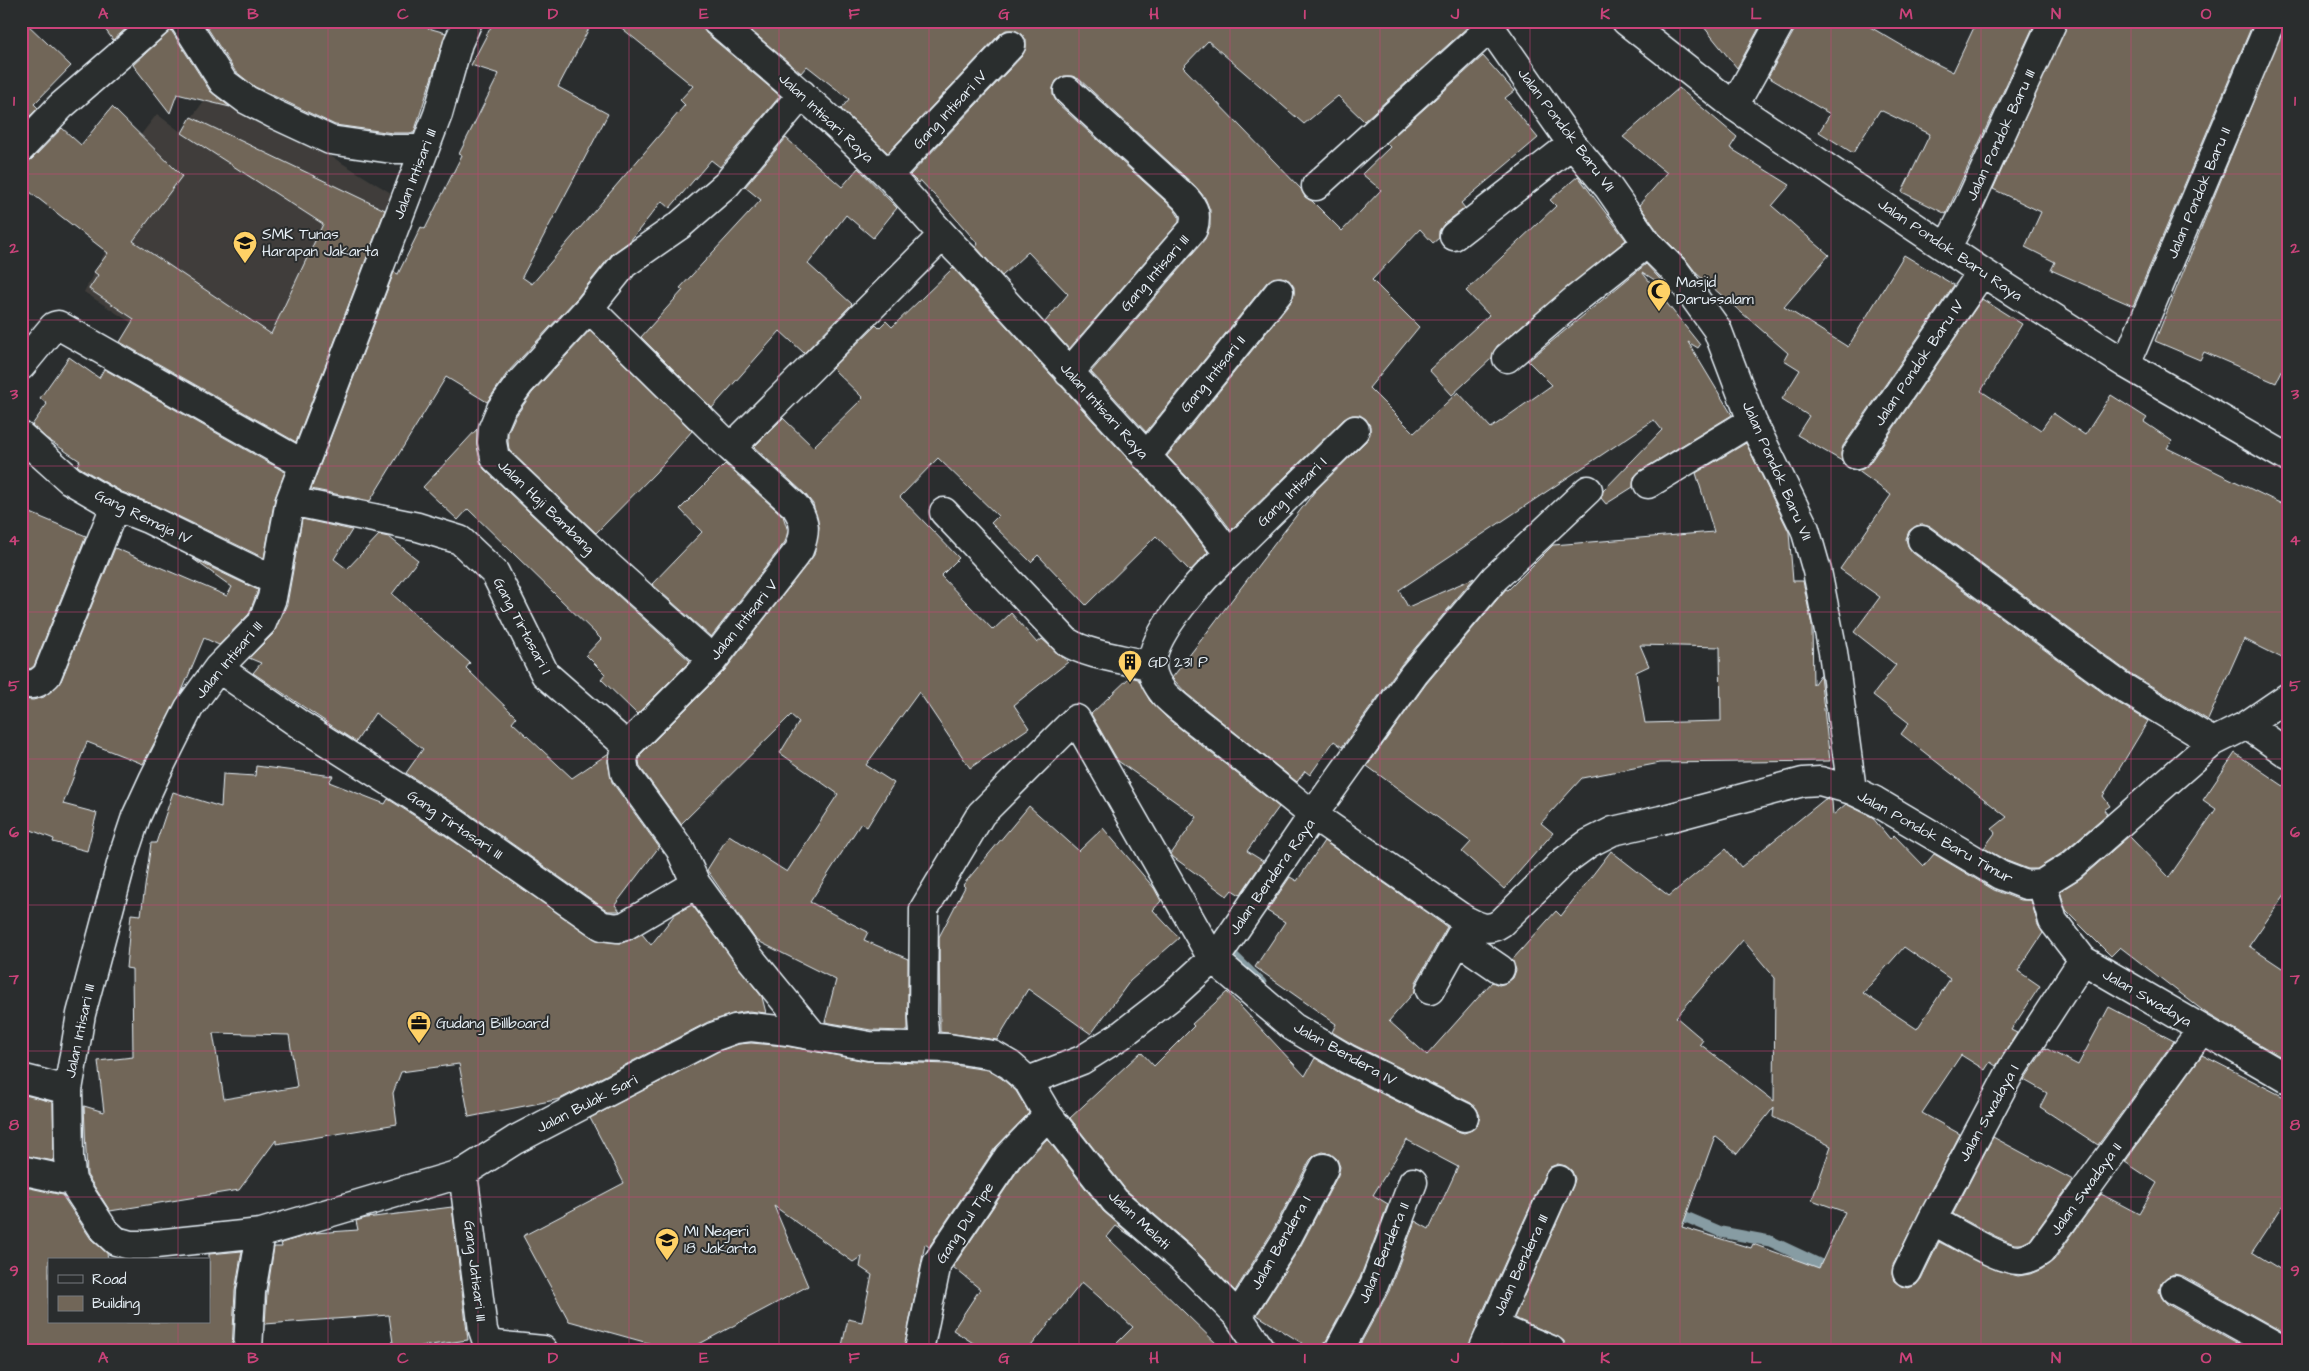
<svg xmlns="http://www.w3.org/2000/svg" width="2309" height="1371" viewBox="0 0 2309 1371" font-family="'Architects Daughter',sans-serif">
  <rect width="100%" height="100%" fill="#2a2d2e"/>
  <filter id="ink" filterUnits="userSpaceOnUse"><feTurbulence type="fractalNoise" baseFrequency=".02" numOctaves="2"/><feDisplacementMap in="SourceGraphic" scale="10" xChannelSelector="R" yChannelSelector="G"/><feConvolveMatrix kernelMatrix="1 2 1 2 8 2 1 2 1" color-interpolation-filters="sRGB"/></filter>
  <g filter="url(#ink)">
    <path fill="#3f3e3b" d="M218 82 324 152 417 209 298 463 220 422 230 387 84 292 113 237 85 207 157 114 181 132Z"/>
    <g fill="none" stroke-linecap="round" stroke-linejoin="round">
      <path stroke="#879ca3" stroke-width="11" d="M1224 947 1261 983
        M1672 1211 1721 1232 1770 1241 1834 1271"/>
    </g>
    <path fill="#716658" stroke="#e8f1f8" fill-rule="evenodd" d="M21 21H24L71 66 34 104 38 108 21 125Z
      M99 21H135L113 40Z
      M203 21H403L446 33 414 133H393L335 125 255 87 235 71Z
      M494 21H593L558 87 608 114 522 277 532 284 685 105 680 100 693 86 613 21H701L706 33 780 96 720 167 711 160 670 208 662 201 630 241 612 254 577 298 508 372 487 402 446 377 370 501 311 489 394 272 398 274 421 227 425 229 462 155 459 154 499 74 471 65Z
      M740 21H1471V24L1364 121 1338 96 1304 124 1208 41 1183 67 1301 189 1305 197 1312 201 1342 231 1381 190 1362 174 1390 147 1386 143 1483 56 1514 91 1505 98 1538 138 1461 203 1465 208 1444 224 1439 231V238L1433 243 1420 229 1372 280 1419 327 1369 388 1414 433 1458 392 1491 428 1552 385 1528 361 1646 264 1669 289 1642 272 1700 345 1698 348 1688 342 1732 415 1640 471 1634 477 1633 487 1606 504 1601 498 1603 491 1662 430 1654 420 1399 590 1408 607 1474 578 1401 665 1342 747 1334 741 1310 775 1305 771 1297 782 1187 694 1172 678 1315 491 1366 441 1370 434V426L1366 419 1360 415H1352L1344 419 1231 530 1206 497 1167 456 1291 302 1294 294V287L1289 280 1281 277 1273 278 1267 282 1146 432 1091 372 1205 239 1210 226V210L1205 198 1196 187 1079 79 1072 76H1064L1056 81 1053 88V95L1057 103 1174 209 1179 217V222L1069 349 1045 322 1068 294 1028 252 1002 276 976 247 978 244 950 212 920 180 918 183 910 175 1022 56 1026 48V40L1022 34 1014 30H1006L1000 34 888 153 841 109 849 99 807 66 801 73Z
      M1699 21H1763L1737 68Z
      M1797 21H1860L1913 52 1953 72 1977 21H2036L1946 214 1902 192 1930 134 1880 110 1853 153 1819 132 1830 114 1768 77 1795 29Z
      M2068 21H2254L2133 306 2051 270 2055 262 2025 247 2041 212 1993 189Z
      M2286 21 2288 358 2276 383 2204 352 2200 360 2155 341Z
      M171 30 210 91 230 107 177 94 170 113 133 65Z
      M1679 88 1737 137 1730 148 1790 185 1772 206 1829 255 1784 307 1848 347 1904 255 1954 285 1843 446 1841 453 1842 461 1797 435 1809 416 1782 399 1800 370 1784 360 1788 353 1697 274 1687 261 1659 233 1639 205 1667 173 1623 137Z
      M112 107 182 176 133 241 271 334 323 224 182 133 191 117 385 210 296 442 120 342 134 319 89 289 98 275 94 272 108 253 21 185V163L32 159 62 128 81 145Z
      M786 138 842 187 858 168 897 208 873 238 846 215 808 264 852 304 804 353 780 331 712 408 641 337 683 290 680 288 761 200 745 187Z
      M1578 176 1626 240 1497 346 1492 358 1452 395 1429 370 1489 315 1466 291 1556 206 1550 200Z
      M953 268 1182 518 1208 552 1190 571 1156 536 1086 605 1038 555 1031 562 991 523 998 516 938 458 900 497 959 558 941 576 993 630 1011 613 1037 643 1042 639 1068 662 1014 705 1029 728 970 768 919 692 866 765 894 783 867 827 861 823 810 902 868 932 864 940 908 959V1031L871 1030 825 1022 836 980 756 940 707 870 729 835 787 872 838 794 780 753 799 722 791 715 681 824 640 767 639 761 641 754 725 670 814 555 819 527 813 504 805 494 754 447 783 418 813 447 863 398 832 368 876 325 879 328 886 321 892 327Z
      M1982 299 2022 324 1981 391 2041 430 2053 413 2085 435 2111 395 2147 418 2144 422 2172 441 2167 448 2288 507V661L2244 639 2208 720 2128 672 1931 527 1924 525 1916 526 1909 531 1906 539 1908 546 1913 553 2110 698 2148 721 2103 796 2110 806 2104 810 2107 814 2062 853 2037 869H2028L2007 861 1984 848 1995 833 1992 829 2007 817 1901 734 1909 723 1873 695 1896 665 1854 632 1880 597 1840 569 1891 495 1857 470 1863 469 1869 464Z
      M590 330 692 431 656 472 596 533 509 450 508 441V432L515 417 532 393Z
      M69 357 99 378 104 369 285 472 275 498 264 558 155 505 122 492 79 467 77 465 80 461 46 438 32 425 47 404 40 398Z
      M477 429V445L480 461 484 469 594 574 690 661 637 714 601 679 605 674 586 655 601 639 468 509 458 520 423 487Z
      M1746 443 1789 532 1793 581H1803L1812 626 1813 685 1820 675 1830 761 1660 763 1582 778 1541 823 1553 833 1504 889 1462 852 1471 842 1367 766 1426 684 1506 589 1508 590 1553 545 1714 532 1696 473ZM1640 645 1720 647 1721 721 1645 723 1636 672 1649 666Z
      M725 464 783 516 788 531 785 542 711 637 652 584 702 532 680 509Z
      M21 509 86 536 34 666 30 669 21 668Z
      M302 519 352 530 334 559 347 569 379 535 389 537 418 560 392 594 470 663 466 668 516 717 512 722 572 778 609 753 608 762 612 782 659 847 615 905 620 911H608L461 808 406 773 423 749 375 713 356 742 253 673 261 663 249 658 273 634 287 604Z
      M115 548 227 596 232 587 193 559 258 590 249 614 219 645 204 638 182 691 143 764 87 742 63 804 97 813 87 851 53 842 54 839 21 826V699L33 700 44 697 61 681Z
      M1130 677 1138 679 1150 701 1167 718 1279 807 1247 851 1263 861 1240 895 1232 890 1227 896 1173 857 1171 854 1197 817 1118 761 1091 714Z
      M2235 753 2288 789V890L2249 946 2288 972V1061L2206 1013 2120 947 2111 956 2066 911 2060 891 2081 878 2129 836 2169 877 2216 809 2203 800Z
      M256 766 333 776 329 782 385 804 388 799 443 834 600 941 622 943 642 934 651 945 675 914 692 905 762 997 766 1013 749 1011 733 1014 708 1022 560 1099 469 1117 459 1064 401 1072 393 1093 397 1124 276 1144V1140L239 1190 110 1211 87 1175 84 1106 104 1112 98 1061 133 1057 132 969 126 968 131 914 141 915 151 843H156L173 792 221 807 223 774 255 776ZM213 1033 289 1035 297 1087 224 1099Z
      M1825 799 1832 801 1833 815 1846 804 1872 817 1890 839 1894 835 1924 866 1934 854 1994 890 2020 900H2031L2038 925 2043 933 2018 971 2040 986 2011 1030 2017 1033 1996 1066 1990 1062 1985 1070 1961 1055 1922 1113 1960 1134 1893 1265 1892 1274 1894 1281 1901 1286 1908 1288 1916 1285 1921 1279 1939 1242 1996 1270 2018 1276 2030 1274 2042 1269 2054 1260 2101 1194 2139 1214 2157 1183 2125 1162 2202 1055 2288 1099V1198L2252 1252 2288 1274V1335L2183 1276 2174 1274 2167 1277 2161 1283 2159 1291 2162 1298 2167 1304 2250 1350H1566L1564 1341 1557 1336 1514 1318 1573 1186 1575 1179 1572 1171 1566 1166 1558 1164 1550 1167 1545 1174 1479 1320 1468 1350H1357L1389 1291 1415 1221 1429 1229 1458 1167 1407 1140 1373 1195 1388 1204 1360 1278 1325 1343 1323 1350H1313L1257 1315 1300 1247 1338 1175 1340 1167 1337 1159 1331 1154 1323 1152 1315 1155 1310 1160 1272 1232 1235 1291 1191 1246 1126 1190 1070 1118 1141 1052 1154 1066 1194 1026 1192 1024 1227 992 1305 1076 1315 1058 1340 1073 1457 1131 1464 1133 1472 1130 1478 1124 1480 1116 1477 1109 1471 1103 1354 1045 1332 1032 1336 1024 1255 967 1285 922 1267 911 1290 877 1297 881 1324 841 1447 927 1416 982 1415 991 1389 1021 1427 1055 1492 982 1499 985 1506 983 1513 978 1516 970 1512 960 1556 911 1561 916 1611 851 1669 896 1726 849 1741 867ZM1743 940 1775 978 1774 1101 1700 1044 1703 1040 1676 1017ZM1904 947 1950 979 1917 1029 1863 993ZM1774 1107 1773 1117 1831 1146 1812 1200 1845 1212 1819 1268 1753 1244 1751 1248 1682 1227 1715 1136 1737 1154Z
      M1029 806 1079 851 1103 828 1154 888 1161 901 1153 910 1179 938 1130 981 1091 1034 1028 989 997 1040 940 1032 939 937 965 887 963 885Z
      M2109 1007 2174 1041 2098 1145 2040 1107 2047 1093 2024 1080 2045 1048 2078 1065Z
      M751 1043 786 1046 866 1061 947 1064 988 1070 1001 1078 1016 1091 1029 1113 995 1148 929 1247 925 1244 904 1350H841L848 1319 862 1322 872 1275 860 1267 862 1256 853 1262 774 1206 808 1286 688 1350H673L569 1321 523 1236 624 1183 590 1118 719 1051 739 1044Z
      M25 1095 53 1102 54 1161 21 1155V1110Z
      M1993 1137 2073 1180 2030 1240 2022 1244H2014L1995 1236 1953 1214Z
      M1047 1139 1103 1211 1134 1238 1116 1226 1107 1237 1223 1350H1110L1133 1327 1082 1282 1028 1350H984L953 1330 980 1289 953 1267 1020 1167Z
      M21 1186 62 1195 91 1239 107 1253 108 1260H49V1322H209V1254L242 1251 235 1291 232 1350H21Z
      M452 1207 468 1340 394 1350 389 1315 265 1324 267 1294 274 1247H282L281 1243 315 1233 358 1230 356 1221 366 1218Z"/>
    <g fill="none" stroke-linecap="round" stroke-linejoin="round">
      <defs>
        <path id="minor" d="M184 21 223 82 247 100 274 114 330 140 392 149H424
          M716 21C775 71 833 120 887 174 914 201 937 231 965 258L1194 508 1229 554C1206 574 1152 633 1152 664 1151 676 1158 686 1165 695 1180 710 1199 723 1215 736 1248 762 1281 789 1313 815L1414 674 1495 578 1588 490
          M1486 21 1572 144 1608 187 1647 243 1676 272 1717 329 1752 421 1805 529 1817 571 1833 652 1852 790
          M1626 21 1734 106 1982 272 2126 364 2288 458
          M1068 91 1185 198C1195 209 1197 215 1193 229L1069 373
          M1734 106 1781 21
          M21 148 61 106 159 21
          M888 175 1011 45
          M1316 186 1491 27
          M1454 236 1572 144
          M1947 247 1969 204 2053 21
          M589 308 731 448
          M1507 358 1575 300 1647 243
          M2126 364 2271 21
          M21 366 54 326 58 325 303 464
          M21 436 70 480 115 506 148 519 275 581
          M1856 455 1982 272
          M1146 457 1279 292
          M1648 484 1752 421
          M290 501 418 527 460 540 495 573 545 674 627 746
          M944 512 1067 642C1090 656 1125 659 1151 666
          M1922 540 2119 685 2213 742
          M1229 554 1355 430
          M713 660 604 562 495 458 492 442 493 428 501 409 520 383 589 308 624 264 680 225 726 185 802 94
          M218 668 299 724 452 821 602 926 618 928 625 926 696 884
          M21 683C33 686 38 684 47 675L115 506
          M2247 725 2288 754
          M2042 884 2053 921 2083 960 2288 1079
          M1459 941 1500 969
          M1430 990 1468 922
          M813 1035 750 958 696 884 680 849 625 773 623 760 627 746 713 660 799 550C806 532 806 521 795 506L731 448 942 236
          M925 1047 923 1018 924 909 981 814 1076 719 1212 958 1293 1027 1347 1059 1464 1117
          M21 1078 68 1090
          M1028 1081 1082 1060 1120 1036 1173 995 1220 952 1313 815 1465 920C1479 927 1488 932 1501 923L1563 862 1589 843 1613 831 1661 820 1803 782 1820 781 1852 790 1875 801 2000 875 2026 885 2042 884 2071 866 2213 742 2247 725 2288 697
          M21 1170 72 1181
          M463 1173 483 1330 487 1342 495 1345 543 1350
          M1932 1220C1952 1230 1999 1261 2020 1260 2029 1259 2035 1255 2041 1251L2202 1029
          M261 1233 146 1245H130L116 1241 104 1230 72 1181 69 1158 68 1090 81 1014 124 853 136 817 153 780 189 708 218 668 262 623 272 598 290 501 438 114 458 43 468 21
          M1907 1272 1932 1220 2012 1069 2083 960
          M2175 1290 2283 1350
          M1238 1316 1286 1240 1324 1168
          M1493 1326 1551 1350
          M248 1350 251 1292 261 1233 463 1173 515 1140 713 1037 735 1029 751 1027 788 1031 869 1046 948 1048 993 1055 1010 1065 1028 1081 1048 1115 1115 1201 1181 1258 1238 1316 1261 1350
          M919 1350 937 1263 1008 1157 1048 1115
          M1339 1350 1374 1285 1413 1182
          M1483 1350 1559 1180"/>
      </defs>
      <use href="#minor" stroke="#e8f1f8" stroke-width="31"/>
      <use href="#minor" stroke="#2a2d2e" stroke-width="28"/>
    </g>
  </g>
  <path fill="none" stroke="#ca437a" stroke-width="1" stroke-opacity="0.55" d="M178 21V1260M328 21V1350M478 21V1350M629 21V1350M779 21V1350M929 21V1350M1079 21V1350M1230 21V1350M1380 21V1350M1530 21V1350M1680 21V1350M1831 21V1350M1981 21V1350M2131 21V1350M21 174H2288M21 320H2288M21 466H2288M21 612H2288M21 759H2288M21 905H2288M21 1051H2288M21 1197H2288M178 1322V1350"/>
  <defs>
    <symbol id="school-pin" viewBox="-11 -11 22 30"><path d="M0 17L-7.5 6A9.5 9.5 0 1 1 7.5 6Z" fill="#ffd166" stroke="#2a2d2e"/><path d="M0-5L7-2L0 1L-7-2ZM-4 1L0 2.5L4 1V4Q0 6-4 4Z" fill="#111"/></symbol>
    <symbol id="mosque-pin" viewBox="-11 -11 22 30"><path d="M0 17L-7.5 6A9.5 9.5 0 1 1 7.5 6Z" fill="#ffd166" stroke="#2a2d2e"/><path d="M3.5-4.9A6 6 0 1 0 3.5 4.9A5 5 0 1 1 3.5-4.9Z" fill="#111"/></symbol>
    <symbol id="building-pin" viewBox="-11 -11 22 30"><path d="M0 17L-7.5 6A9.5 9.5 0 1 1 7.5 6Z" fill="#ffd166" stroke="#2a2d2e"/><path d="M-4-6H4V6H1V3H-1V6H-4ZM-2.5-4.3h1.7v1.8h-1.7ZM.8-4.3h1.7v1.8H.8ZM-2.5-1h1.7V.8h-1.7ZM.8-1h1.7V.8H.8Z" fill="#111"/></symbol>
    <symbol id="office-pin" viewBox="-11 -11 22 30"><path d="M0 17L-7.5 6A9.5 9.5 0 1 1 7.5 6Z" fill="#ffd166" stroke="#2a2d2e"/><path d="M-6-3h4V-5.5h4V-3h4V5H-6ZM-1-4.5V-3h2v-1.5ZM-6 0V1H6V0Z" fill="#111"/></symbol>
  </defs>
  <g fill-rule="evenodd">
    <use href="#school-pin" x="231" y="229" width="28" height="38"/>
    <use href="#mosque-pin" x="1645" y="277" width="28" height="38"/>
    <use href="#building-pin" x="1116" y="648" width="28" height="38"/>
    <use href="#office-pin" x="405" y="1009" width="28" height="38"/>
    <use href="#school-pin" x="653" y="1226" width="28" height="38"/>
  </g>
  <g text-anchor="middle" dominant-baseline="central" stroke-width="4" stroke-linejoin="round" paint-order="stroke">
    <g font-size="15" fill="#e8f1f8" stroke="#2a2d2e">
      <text transform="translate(950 110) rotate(-47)">Gang Intisari IV</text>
      <text transform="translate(826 118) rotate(43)">Jalan Intisari Raya</text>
      <text transform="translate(1566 130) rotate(53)">Jalan Pondok Baru VII</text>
      <text transform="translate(2001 135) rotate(-65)">Jalan Pondok Baru III</text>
      <text transform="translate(415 174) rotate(-69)">Jalan Intisari III</text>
      <text transform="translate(2199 193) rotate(-67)">Jalan Pondok Baru II</text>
      <text transform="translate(1950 250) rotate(34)">Jalan Pondok Baru Raya</text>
      <text transform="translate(1155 273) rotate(-49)">Gang Intisari III</text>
      <text transform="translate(1919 363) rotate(-56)">Jalan Pondok Baru IV</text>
      <text transform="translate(1213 374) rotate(-51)">Gang Intisari II</text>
      <text transform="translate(1104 411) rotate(48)">Jalan Intisari Raya</text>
      <text transform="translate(1777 471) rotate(66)">Jalan Pondok Baru VII</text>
      <text transform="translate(1292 492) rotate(-45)">Gang Intisari I</text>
      <text transform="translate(546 507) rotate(44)">Jalan Haji Bambang</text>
      <text transform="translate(143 517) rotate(26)">Gang Remaja IV</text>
      <text transform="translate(744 620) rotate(-51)">Jalan Intisari V</text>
      <text transform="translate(522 626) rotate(62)">Gang Tirtasari I</text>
      <text transform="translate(229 660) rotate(-50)">Jalan Intisari III</text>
      <text transform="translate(455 825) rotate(34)">Gang Tirtasari III</text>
      <text transform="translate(1935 837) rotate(29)">Jalan Pondok Baru Timur</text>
      <text transform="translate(1272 877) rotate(-55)">Jalan Bendera Raya</text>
      <text transform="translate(2147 998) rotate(30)">Jalan Swadaya</text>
      <text transform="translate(80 1031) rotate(-78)">Jalan Intisari III</text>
      <text transform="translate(1345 1054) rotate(29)">Jalan Bendera IV</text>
      <text transform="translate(587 1104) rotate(-27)">Jalan Bulak Sari</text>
      <text transform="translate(1989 1113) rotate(-61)">Jalan Swadaya I</text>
      <text transform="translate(2086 1189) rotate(-54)">Jalan Swadaya II</text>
      <text transform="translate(1139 1220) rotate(43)">Jalan Melati</text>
      <text transform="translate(965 1223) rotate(-57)">Gang Dul Tipe</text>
      <text transform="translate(1281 1243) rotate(-60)">Jalan Bendera I</text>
      <text transform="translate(1384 1253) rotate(-67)">Jalan Bendera II</text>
      <text transform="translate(1521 1265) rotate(-65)">Jalan Bendera III</text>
      <text transform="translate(475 1271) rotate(83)">Gang Jatisari III</text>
    </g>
    <g font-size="15" fill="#e8f1f8" stroke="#2a2d2e" text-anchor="start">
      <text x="262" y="234">SMK Tunas<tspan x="262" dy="17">Harapan Jakarta</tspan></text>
      <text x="1676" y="282">Masjid<tspan x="1676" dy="17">Darussalam</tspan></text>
      <text x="1148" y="662">GD 231 P</text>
      <text x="436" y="1023">Gudang Billboard</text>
      <text x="684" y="1231">MI Negeri<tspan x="684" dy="17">18 Jakarta</tspan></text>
    </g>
  </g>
  <rect width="2309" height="1371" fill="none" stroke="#2a2d2e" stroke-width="55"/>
  <rect x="48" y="1258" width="162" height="65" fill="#2a2d2e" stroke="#767b7f"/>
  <rect x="58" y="1275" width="25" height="8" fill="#2a2d2e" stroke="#767b7f"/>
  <text x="92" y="1284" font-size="15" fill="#e8f1f8">Road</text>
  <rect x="58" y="1296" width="25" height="15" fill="#716658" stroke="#767b7f"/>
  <text x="92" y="1308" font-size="15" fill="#e8f1f8">Building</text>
  <rect x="28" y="28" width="2254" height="1316" fill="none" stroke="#ca437a" stroke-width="2"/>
  <g font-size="16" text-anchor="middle" font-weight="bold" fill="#ca437a">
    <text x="103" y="19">A</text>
    <text x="253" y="19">B</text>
    <text x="403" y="19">C</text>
    <text x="553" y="19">D</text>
    <text x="704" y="19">E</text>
    <text x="854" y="19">F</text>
    <text x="1004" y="19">G</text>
    <text x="1154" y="19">H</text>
    <text x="1305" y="19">I</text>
    <text x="1455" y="19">J</text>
    <text x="1605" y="19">K</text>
    <text x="1756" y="19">L</text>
    <text x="1906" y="19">M</text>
    <text x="2056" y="19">N</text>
    <text x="2206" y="19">O</text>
    <text x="14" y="106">1</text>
    <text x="2295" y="106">1</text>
    <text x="14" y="253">2</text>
    <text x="2295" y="253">2</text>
    <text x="14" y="399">3</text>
    <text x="2295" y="399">3</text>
    <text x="14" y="545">4</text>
    <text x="2295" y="545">4</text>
    <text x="14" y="691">5</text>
    <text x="2295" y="691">5</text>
    <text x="14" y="837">6</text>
    <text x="2295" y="837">6</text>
    <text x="14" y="984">7</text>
    <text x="2295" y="984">7</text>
    <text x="14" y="1130">8</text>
    <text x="2295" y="1130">8</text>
    <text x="14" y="1276">9</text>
    <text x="2295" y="1276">9</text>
    <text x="103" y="1363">A</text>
    <text x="253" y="1363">B</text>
    <text x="403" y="1363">C</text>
    <text x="553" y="1363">D</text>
    <text x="704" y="1363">E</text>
    <text x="854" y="1363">F</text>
    <text x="1004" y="1363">G</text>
    <text x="1154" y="1363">H</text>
    <text x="1305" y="1363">I</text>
    <text x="1455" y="1363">J</text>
    <text x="1605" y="1363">K</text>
    <text x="1756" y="1363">L</text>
    <text x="1906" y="1363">M</text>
    <text x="2056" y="1363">N</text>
    <text x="2206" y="1363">O</text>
  </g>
</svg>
